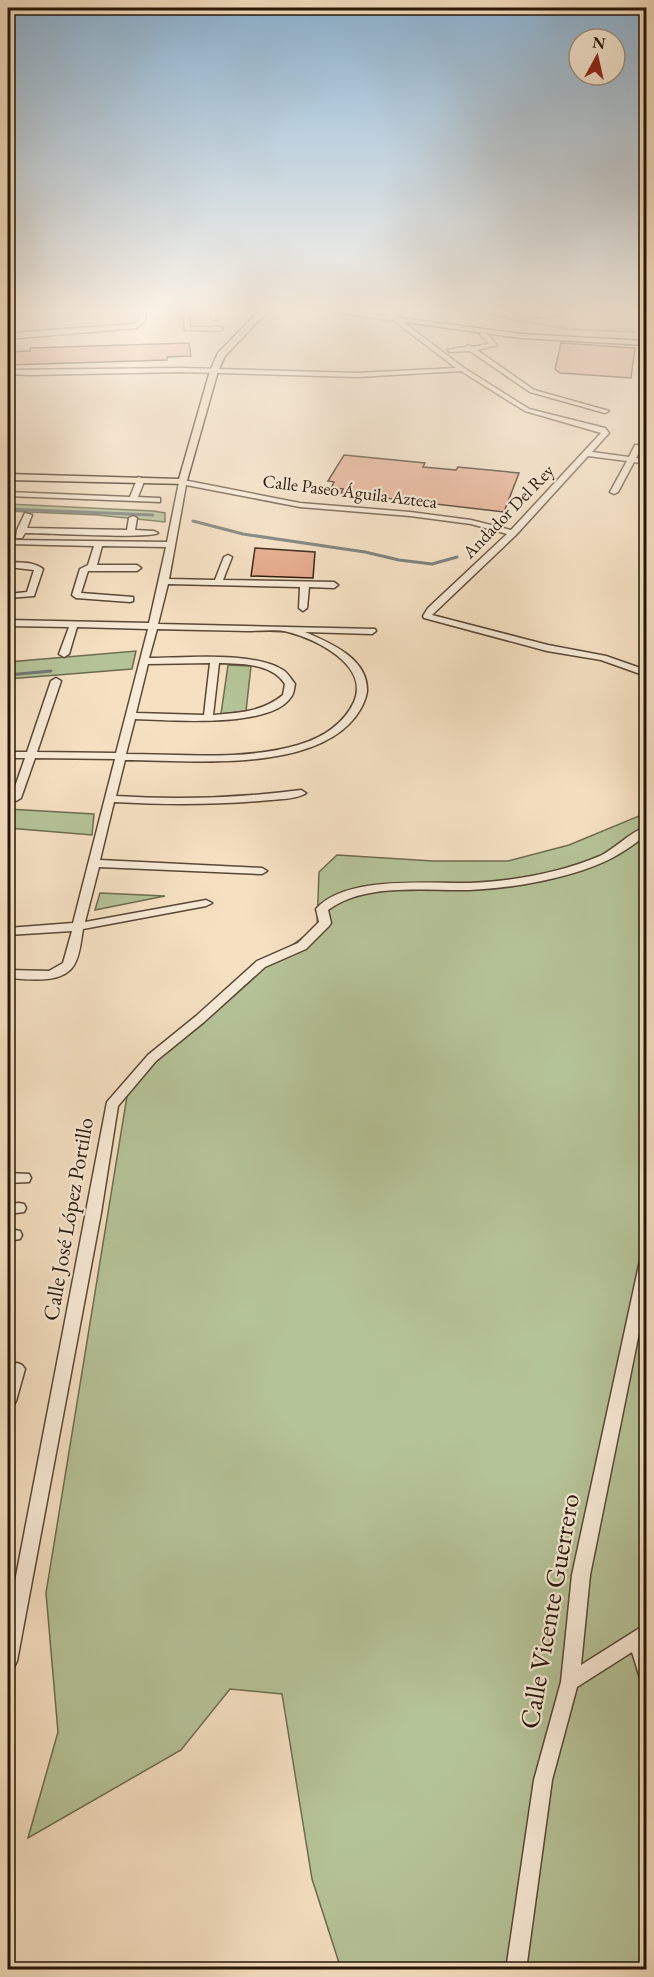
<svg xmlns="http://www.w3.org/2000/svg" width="654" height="1977" viewBox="0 0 654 1977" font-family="'EB Garamond',serif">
  <rect width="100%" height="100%" fill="#f5e0c2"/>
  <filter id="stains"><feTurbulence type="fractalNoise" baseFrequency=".00333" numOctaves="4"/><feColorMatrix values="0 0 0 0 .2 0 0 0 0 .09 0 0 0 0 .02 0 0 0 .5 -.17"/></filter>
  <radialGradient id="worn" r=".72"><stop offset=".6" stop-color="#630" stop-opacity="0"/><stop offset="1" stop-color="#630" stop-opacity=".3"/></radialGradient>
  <path fill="#b5c398" stroke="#6d6c50" stroke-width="1.5" d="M8 504 153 511 165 513V522L98 515 8 511Z
    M136 651 132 669 8 679V662Z
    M228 665 251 666 246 711 221 714Z
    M8 809 94 814 92 835 8 828Z
    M646 813V1969H341L312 1879 282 1694 230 1689 181 1750 28 1838 58 1732 46 1593 129 1084 266 964 317 927 319 872 337 855 433 861H508L569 845Z
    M100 893 165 896 95 910Z"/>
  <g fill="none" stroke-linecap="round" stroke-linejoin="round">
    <path stroke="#717875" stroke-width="2" d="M454 308 566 329 635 332
      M527 319 554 317 579 308"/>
    <path stroke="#717875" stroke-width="3" d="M8 509 153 515
      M193 521 243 534 365 552 399 560 432 564 457 557
      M8 675 51 671"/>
  </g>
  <path fill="#e6a98b" stroke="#251607" stroke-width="1.5" d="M189 343 191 356 167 357V360L8 365V352L30 351V348Z
    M561 343 635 348 631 378 560 373 555 369Z
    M344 455 425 463 423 467 456 470 458 467 519 473 504 512 341 493 343 489 331 488 334 482 328 481Z
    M255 548 315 552 313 578 251 576Z"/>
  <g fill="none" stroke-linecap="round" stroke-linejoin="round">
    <defs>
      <path id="minor" d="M140 308H146L145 321 136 328 8 339V335L24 332 134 324 139 320Z
        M182 308H188L190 327H220L223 329 220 331 185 330Z
        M210 308H216L217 320 212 319Z
        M401 308H412L394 315 464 368 529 409 605 428 609 433 592 452 629 457 635 445H638L642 447 636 458 646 460V464L634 462 618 492 614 494 610 492 627 461 588 456 516 535 432 615 548 645 606 656 646 670V676L601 660 547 651 424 618 423 616 428 608 507 534 471 524 410 516 300 507 186 485 169 579 215 580 224 557 228 555 232 557 223 580 334 582 338 585 334 588 309 587 307 608 303 611 299 608 300 587 168 584 158 624 375 629 376 631 372 634 305 632C330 643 368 658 367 691 366 700 361 709 356 716 312 774 190 760 125 760L116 796C178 800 239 798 301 790L306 793C298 799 281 799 271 800 219 805 167 805 114 802L100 860 262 868 267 871 262 874 99 867 85 922 206 900 212 903 206 906 83 929C81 940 80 956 74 965 62 985 27 979 8 978V970L49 971 63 963 72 931 8 935V928L73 923 115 759 35 758 21 798 16 801 11 798 25 758H8V752H27L51 681 56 678 61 681 37 752 116 753 148 629 77 627 69 654 64 657 59 654 69 627 8 626V620L149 623 166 547 102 546 97 565H137L141 568 137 571H88L81 593 133 597V601L130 602 76 598 72 595 80 569 88 565 94 546 8 544V540L167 542 179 482 183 480 300 503 410 512 471 520 511 530 601 433 525 411 461 371 357 377 182 372 30 375 8 374V370L182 368 357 373 456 368 388 316 390 312ZM157 629C187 630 217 630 247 631 260 631 276 629 288 632 317 639 370 666 354 702 343 725 322 738 298 745 243 761 183 754 126 754L135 719C168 720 271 729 291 697 294 694 294 688 295 684 291 679 288 673 283 670 253 651 184 658 149 658ZM210 663 204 715 136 713 148 664ZM219 663C242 664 272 663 285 684L283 695C262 712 239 713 213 715Z
        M483 331H487V334L497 345 477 350 534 390 609 411 605 413 530 392 470 351 450 352 447 350 465 347 468 345 472 347 489 344 480 334Z
        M138 477 145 479 138 497 157 498H160V502L8 496V492L130 497Z
        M25 513 32 515 27 528 127 530 129 518 133 516 137 518 135 530 154 531 158 533C149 539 44 533 25 533L22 538H16L17 530Z
        M8 562C20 563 33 561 43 569L34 596 8 598V594L27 592 34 570 8 567Z
        M646 827V835C636 843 625 851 612 858 573 878 514 888 470 890 426 891 365 882 328 910L331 923 329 926 306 949 265 967 204 1022 156 1061 118 1106 101 1213 17 1661 14 1667 8 1669V1618L107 1102 148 1055 196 1016 257 961 298 943 319 922 316 909C346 875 429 884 470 883 513 881 560 873 600 856 616 848 630 832 646 827Z
        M8 1173 29 1174 31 1178 29 1182 8 1183Z
        M19 1203 24 1204 26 1208 24 1212 8 1214V1204Z
        M15 1230 20 1231 22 1235 20 1239 8 1241V1231Z
        M646 1259V1298L590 1575 581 1665 646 1624V1681L640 1678 632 1652 577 1687 552 1780 526 1970H506L534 1780 561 1682 572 1575 639 1265 641 1261Z
        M17 1363 22 1365 25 1369 16 1401 13 1406 8 1408V1376L12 1365Z"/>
      <path id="major" d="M262 308H271L225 356 218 371 186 484 8 480V474L179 479 210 371 218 353Z
        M301 308H326L521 334 646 341V345L521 338Z"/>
    </defs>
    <use href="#minor" stroke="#594836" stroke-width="3"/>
    <use href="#major" stroke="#251607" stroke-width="3"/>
    <use href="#minor" fill="#f8ebd7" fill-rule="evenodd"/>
    <use href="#major" fill="#f5e0c2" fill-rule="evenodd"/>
  </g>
  <linearGradient id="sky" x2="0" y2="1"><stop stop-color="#8cb6d8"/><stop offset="0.53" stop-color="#faf1e4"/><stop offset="1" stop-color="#faf1e4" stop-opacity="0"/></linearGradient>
  <rect width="654" height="585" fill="url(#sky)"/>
  <g text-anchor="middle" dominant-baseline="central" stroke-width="4.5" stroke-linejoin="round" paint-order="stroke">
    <g font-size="18" fill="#251607" stroke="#f8ebd7">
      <text transform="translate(350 491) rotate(7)">Calle Paseo Águila Azteca</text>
      <text transform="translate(508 511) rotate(-46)">Andador Del Rey</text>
    </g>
    <g font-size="22" fill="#251607" stroke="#f8ebd7">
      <text transform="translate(68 1219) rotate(-80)">Calle José López Portillo</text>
    </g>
    <g font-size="27" fill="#251607" stroke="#f8ebd7">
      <text transform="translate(549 1611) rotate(-80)">Calle Vicente Guerrero</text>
    </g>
  </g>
  <rect width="654" height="1977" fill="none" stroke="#f5e0c2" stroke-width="30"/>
  <rect x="9" y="9" width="636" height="1959" fill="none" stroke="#251607" stroke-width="3"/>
  <rect x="15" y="15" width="624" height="1947" fill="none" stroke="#251607" stroke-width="1.5"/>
  <g transform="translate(597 57) rotate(8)"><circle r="28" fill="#f8ebd7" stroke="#a49684" stroke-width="1.5"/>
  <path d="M0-4.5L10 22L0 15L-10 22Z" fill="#8f2418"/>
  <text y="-9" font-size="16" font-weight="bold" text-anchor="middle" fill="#251607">N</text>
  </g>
  <rect width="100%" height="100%" filter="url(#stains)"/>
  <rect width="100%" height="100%" fill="url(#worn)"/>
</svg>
